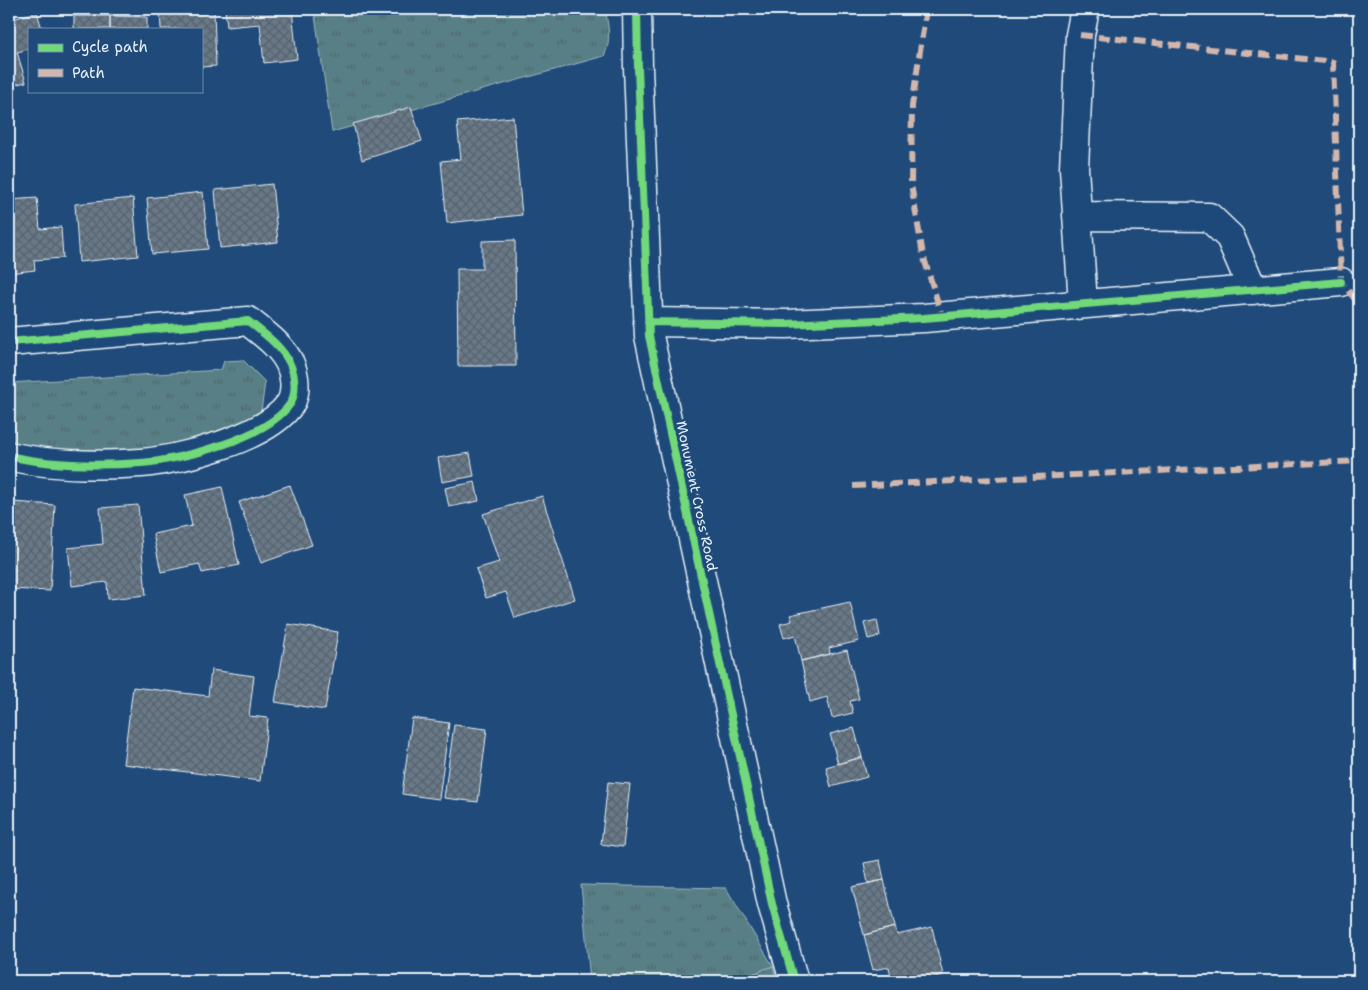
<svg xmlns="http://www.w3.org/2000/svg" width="1368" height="990" viewBox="0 0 1368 990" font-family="'Shantell Sans',sans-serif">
  <defs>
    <pattern id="grass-tufts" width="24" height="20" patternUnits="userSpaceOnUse" patternTransform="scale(1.25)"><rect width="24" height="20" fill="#587f86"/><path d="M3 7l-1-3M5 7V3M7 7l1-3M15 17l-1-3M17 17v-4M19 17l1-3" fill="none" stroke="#50666b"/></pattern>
    <pattern id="forest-firs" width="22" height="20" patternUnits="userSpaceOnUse" patternTransform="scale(1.25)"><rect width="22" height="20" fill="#587f86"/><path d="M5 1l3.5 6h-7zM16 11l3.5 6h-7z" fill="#50666b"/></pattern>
    <pattern id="building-cross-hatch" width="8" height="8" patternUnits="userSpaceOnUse" patternTransform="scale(1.25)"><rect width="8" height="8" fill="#677887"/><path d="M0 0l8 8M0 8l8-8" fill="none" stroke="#58626c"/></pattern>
  </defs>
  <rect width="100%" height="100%" fill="#1f4a7a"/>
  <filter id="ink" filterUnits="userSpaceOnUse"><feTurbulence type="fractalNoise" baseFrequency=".02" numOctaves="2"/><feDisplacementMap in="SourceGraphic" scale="10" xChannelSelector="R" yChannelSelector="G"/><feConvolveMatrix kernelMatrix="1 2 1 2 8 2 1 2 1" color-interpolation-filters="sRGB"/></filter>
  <g filter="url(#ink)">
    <path fill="url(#grass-tufts)" stroke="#a0b8bf" d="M314 9H605C608 24 612 41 604 56L332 132Z
      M243 360 265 382 261 412 245 430 173 446 90 456 9 447V383L221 370 224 361Z
      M581 885 726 888 773 966 735 981H590Z"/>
    <path fill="url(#forest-firs)" stroke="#a0b8bf" d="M773 966 776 981H735Z"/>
    <path fill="url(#building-cross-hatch)" stroke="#e8f1f8" d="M225 9H292L297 59 264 63 260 24 227 27Z
      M214 11 216 66 201 67V29H161L160 12Z
      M37 12 42 29H29V49L17 52 26 82 9 86V20Z
      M74 16H110V29H74Z
      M110 16 147 17V29H110Z
      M411 107 422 141 362 160 353 124Z
      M513 117 522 215 447 223 441 161 461 159 457 122Z
      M272 184 278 242 220 248 215 190Z
      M203 192 208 249 152 254 147 198Z
      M37 198 40 229 61 227 63 258 34 260 35 270 9 273V200Z
      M133 198 138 256 79 262 75 204Z
      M515 240 516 366H458L457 269H482V241Z
      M470 453 474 476 442 482 438 458Z
      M475 482 479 501 449 507 445 488Z
      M290 485 312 545 261 563 239 502Z
      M222 487 239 565 202 573 199 564 161 572 153 534 192 526 185 495Z
      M542 496 575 599 515 618 506 592 486 598 476 569 499 562 483 514Z
      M13 502 55 505 50 591 10 589 9 537 11 538Z
      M138 505 146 595 108 599 107 582 72 586 68 548 103 544 100 508Z
      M850 602 859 641 829 648 830 654 801 661 795 635 784 638 780 624 792 621 790 615Z
      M877 620 880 636 868 639 864 623Z
      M288 624 338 632 325 710 275 702Z
      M847 650 859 699 850 701 853 713 832 718 827 697 810 702 801 661Z
      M211 670 254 676 249 716 268 718 260 781 123 764 133 687 208 696Z
      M412 718 449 723 439 799 402 794Z
      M454 725 487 729 478 802 444 798Z
      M854 728 862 757 838 764 830 734Z
      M862 757 867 777 831 787 826 767Z
      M608 782 630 784 623 847 601 844Z
      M880 860 884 880 868 883 864 863Z
      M884 880 895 927 864 935 852 887Z
      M895 927 897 935 932 927 943 975 916 981H892L889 967 873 970 864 935Z"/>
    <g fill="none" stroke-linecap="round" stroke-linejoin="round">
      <defs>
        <path id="street" d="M637 9 638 68 649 336 772 904 794 981
          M1077 216 1209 217 1230 237 1253 290
          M1083 304 1074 168 1080 35 1085 9
          M648 322 786 324 924 318 1341 282
          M9 342 248 321C263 333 282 346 290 364 295 375 297 393 290 404 267 438 180 460 141 463 97 466 52 466 9 456"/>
      </defs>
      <use href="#street" stroke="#e8f1f8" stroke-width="31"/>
      <use href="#street" stroke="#1f4a7a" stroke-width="28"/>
      <path stroke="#d1b7ad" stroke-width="6" stroke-dasharray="12 6" stroke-linecap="butt" d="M926 9 912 106 911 184 923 255 942 316
        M1080 35 1333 62 1341 282 1359 304
        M853 486 1359 461"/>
      <defs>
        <path id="cycleway" d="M637 9 638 68 649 336 772 904 794 981
          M648 322 786 324 924 318 1341 282
          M9 342 248 321C263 333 282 346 290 364 295 375 297 393 290 404 267 438 180 460 141 463 97 466 52 466 9 456"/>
      </defs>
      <use href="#cycleway" stroke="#1f4a7a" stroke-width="11"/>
      <use href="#cycleway" stroke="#71d979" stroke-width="8"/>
    </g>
  </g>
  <g text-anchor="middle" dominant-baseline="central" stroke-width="5" stroke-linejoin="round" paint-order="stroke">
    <g font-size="14" fill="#e8f1f8" stroke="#1f4a7a">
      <text transform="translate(697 496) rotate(78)">Monument Cross Road</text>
    </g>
  </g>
  <rect width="1368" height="990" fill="none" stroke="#1f4a7a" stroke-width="30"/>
  <rect x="15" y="15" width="1338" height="960" fill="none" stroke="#e8f1f8" stroke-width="2" filter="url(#ink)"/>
  <rect x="28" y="28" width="175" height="65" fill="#1f4a7a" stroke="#6f8dac"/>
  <rect x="38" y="44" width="25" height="8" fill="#71d979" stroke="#6f8dac"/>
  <text x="72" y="52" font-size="15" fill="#e8f1f8">Cycle path</text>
  <rect x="38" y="69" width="25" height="8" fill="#d1b7ad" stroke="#6f8dac"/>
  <text x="72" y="78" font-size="15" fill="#e8f1f8">Path</text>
</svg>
